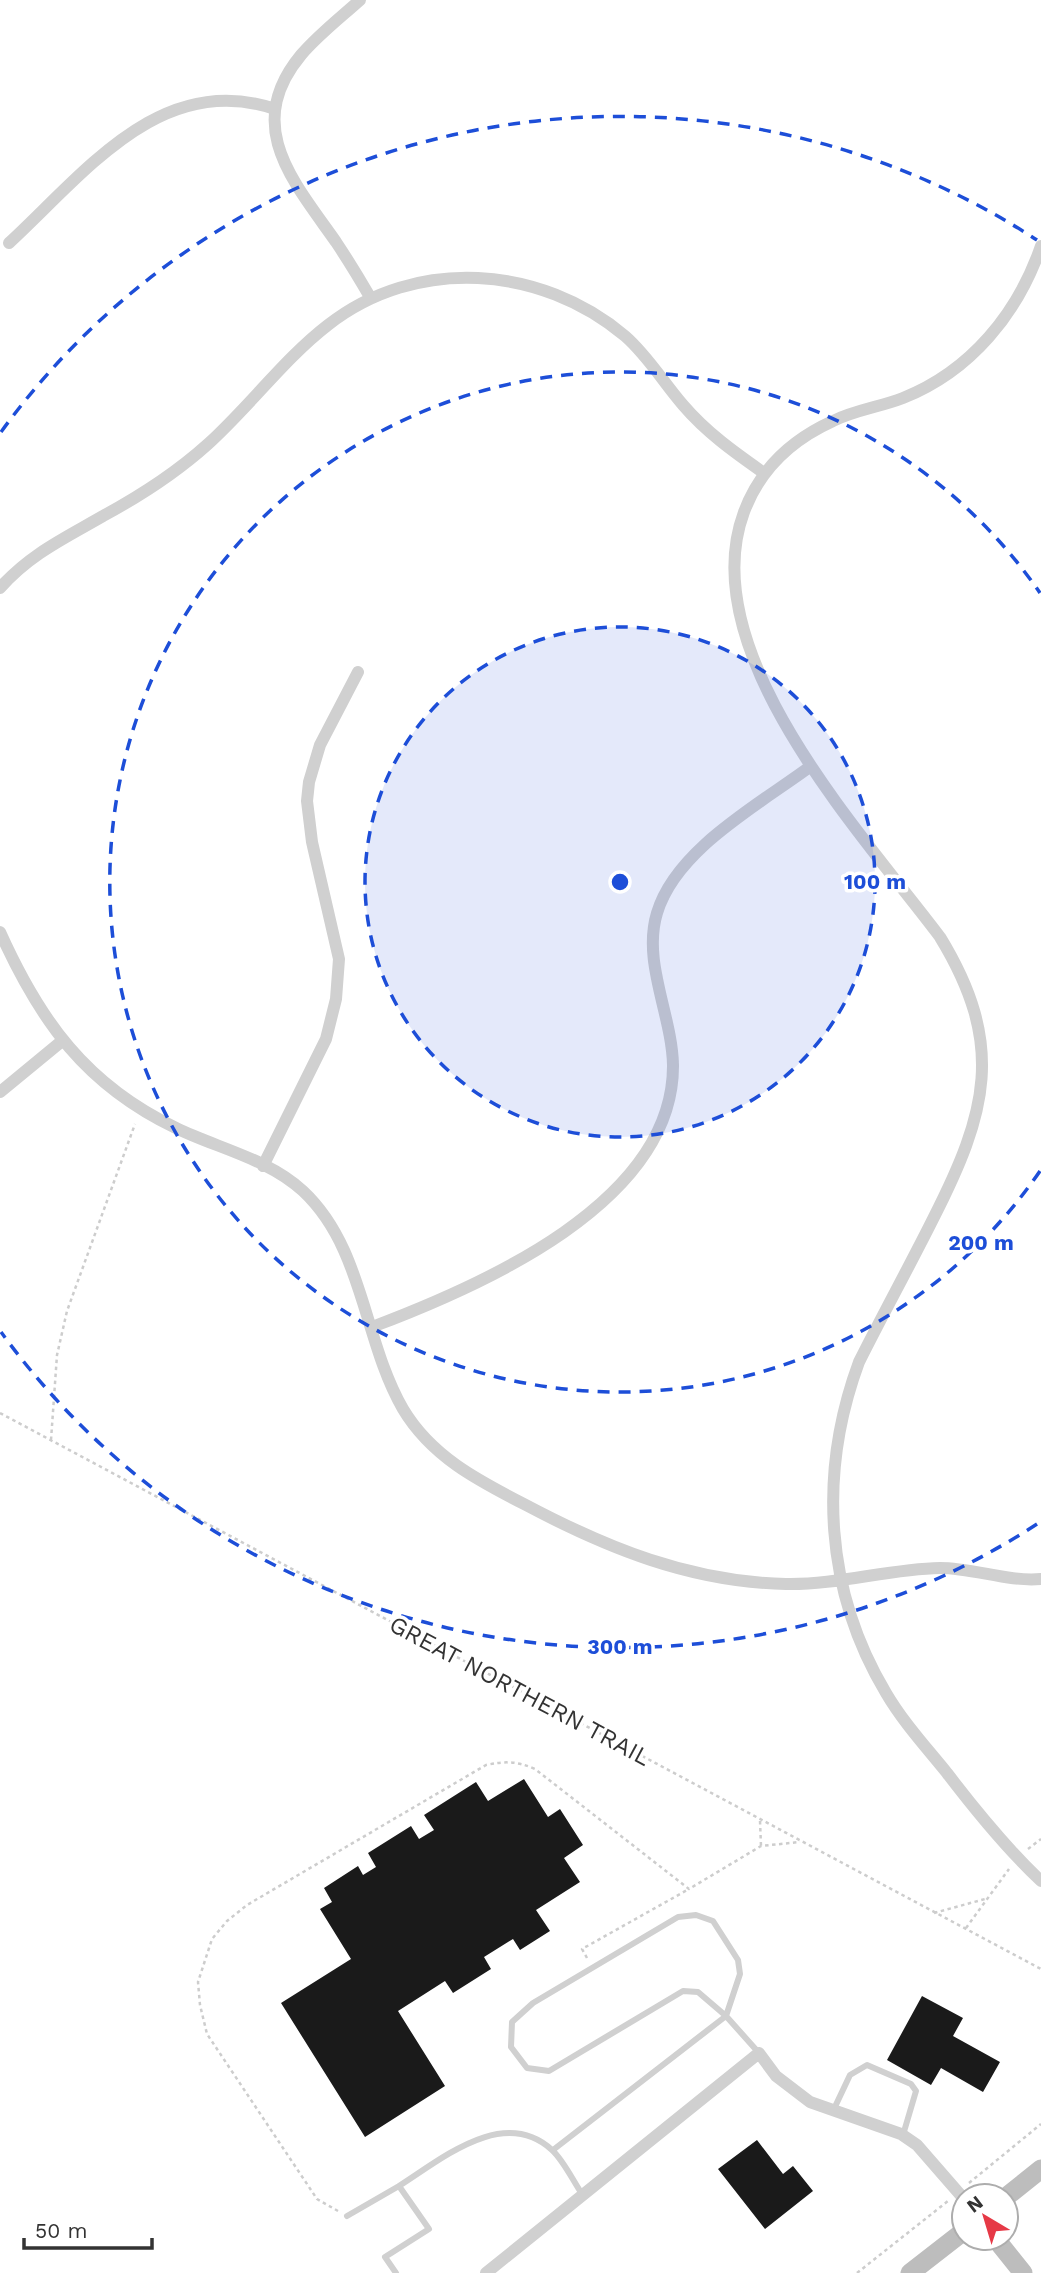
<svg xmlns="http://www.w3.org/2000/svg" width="1041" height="2273" viewBox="0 0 1041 2273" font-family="'Work Sans',sans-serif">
  <rect width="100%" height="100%" fill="#fff"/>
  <path fill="#1a1a1a" d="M524 1779 548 1817 560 1809 583 1845 564 1858 580 1882 536 1910 550 1931 520 1950 513 1939 484 1957 491 1969 453 1993 445 1981 398 2011 445 2086 365 2137 281 2003 351 1959 320 1909 332 1902 324 1888 358 1866 363 1875 376 1867 368 1853 411 1826 419 1839 434 1830 424 1815 476 1782 488 1801Z
    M922 1996 963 2018 953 2036 1000 2062 983 2092 941 2068 931 2085 887 2060Z
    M757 2140 783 2174 793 2166 813 2191 765 2229 718 2169Z"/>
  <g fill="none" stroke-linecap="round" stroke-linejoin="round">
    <path stroke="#cdcdcd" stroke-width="2.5" stroke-dasharray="3.5 3.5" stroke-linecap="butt" d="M0 1413 1041 1969
      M51 1440 57 1355 67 1311 135 1124
      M760 1821 761 1846
      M1028 1849 1041 1839
      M934 1913 985 1899
      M966 1928 1009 1869
      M587 1958 582 1949 689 1889
      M969 2183 1041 2124
      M338 2211 317 2199 207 2034 200 2005 198 1982 212 1939 227 1921 247 1905 486 1765C505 1761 517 1761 535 1769L689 1889 761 1846 800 1842
      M857 2273 948 2201"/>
    <path stroke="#d0d0d0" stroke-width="6" d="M696 1915 713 1921 738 1960 740 1974 726 2016 698 1992 683 1991 549 2071 527 2068 511 2047 512 2022 533 2003 678 1917Z
      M833 2111 850 2075 867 2065 911 2084 916 2091 903 2135
      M553 2150 726 2016 759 2053
      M347 2216 399 2186
      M396 2273 385 2257 429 2229 399 2186C443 2158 504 2106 552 2150 564 2161 573 2181 582 2194"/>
    <path stroke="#d0d0d0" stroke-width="12" d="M360 0C340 18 318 35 301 55 242 126 294 182 336 242 348 260 359 278 370 297
      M9 243C84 174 161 70 275 109
      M1041 246C1018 313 971 371 903 398 880 407 855 410 833 421 791 440 760 469 744 512 692 652 862 833 940 937 1006 1045 987 1113 933 1219 909 1267 883 1314 859 1362 818 1473 825 1591 886 1693 903 1722 926 1747 947 1773 976 1811 1006 1848 1041 1881
      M0 588C30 554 65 538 103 516 140 496 177 472 208 444 249 407 285 358 328 325 416 256 541 265 625 336 648 356 663 382 683 405 706 432 734 452 764 473
      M0 932C40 1021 86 1085 176 1128 217 1148 269 1159 303 1191 364 1248 363 1340 403 1409 431 1456 477 1480 524 1504 607 1548 690 1582 786 1584 838 1585 888 1569 940 1568 974 1568 1007 1582 1041 1579
      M0 1092 62 1041
      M263 1166 326 1039 336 999 339 959 312 842 307 801 309 782 320 745 358 672
      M372 1327C481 1286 674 1203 673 1065 672 1015 642 962 657 913 676 849 760 804 811 766
      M486 2273 759 2053 776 2076 810 2102 901 2134 917 2145 964 2199"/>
    <path stroke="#bdbdbd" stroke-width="19" d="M1006 2197 1041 2169
      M995 2238 1023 2273
      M910 2273 964 2231"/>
  </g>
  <circle cx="620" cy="882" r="255" fill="#1d4ed8" fill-opacity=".12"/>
  <g fill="none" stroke="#1d4ed8" stroke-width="3.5" stroke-dasharray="12 9">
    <circle cx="620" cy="882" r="255"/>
    <path d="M1040 1171A510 510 0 1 1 1040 593"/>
    <path d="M1037 1524A765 765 0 0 1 1 1332M1 432A765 765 0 0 1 1037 240"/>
  </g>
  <g text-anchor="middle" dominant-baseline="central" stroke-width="7" stroke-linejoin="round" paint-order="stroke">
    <g font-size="24" fill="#333" stroke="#fff">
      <text transform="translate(520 1691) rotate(28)">GREAT NORTHERN TRAIL</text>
    </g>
  </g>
  <circle cx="620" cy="882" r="10" fill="#1d4ed8" stroke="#fff" stroke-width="3.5"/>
  <g font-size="21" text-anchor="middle" font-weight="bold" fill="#1d4ed8" stroke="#fff" stroke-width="7" stroke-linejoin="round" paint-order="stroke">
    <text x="875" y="889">100 m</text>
    <text x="981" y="1250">200 m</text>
    <text x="620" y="1654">300 m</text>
  </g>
  <g transform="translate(985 2217) rotate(322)"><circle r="33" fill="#ffffff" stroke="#adadad" stroke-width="2"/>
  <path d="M0-5L12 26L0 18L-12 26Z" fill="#e63946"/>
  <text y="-10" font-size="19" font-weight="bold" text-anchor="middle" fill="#333333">N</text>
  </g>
  <path d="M24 2238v10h128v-10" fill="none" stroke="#333333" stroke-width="3.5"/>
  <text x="35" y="2238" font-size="21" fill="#333333" stroke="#ffffff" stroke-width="5" paint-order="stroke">50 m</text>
</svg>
